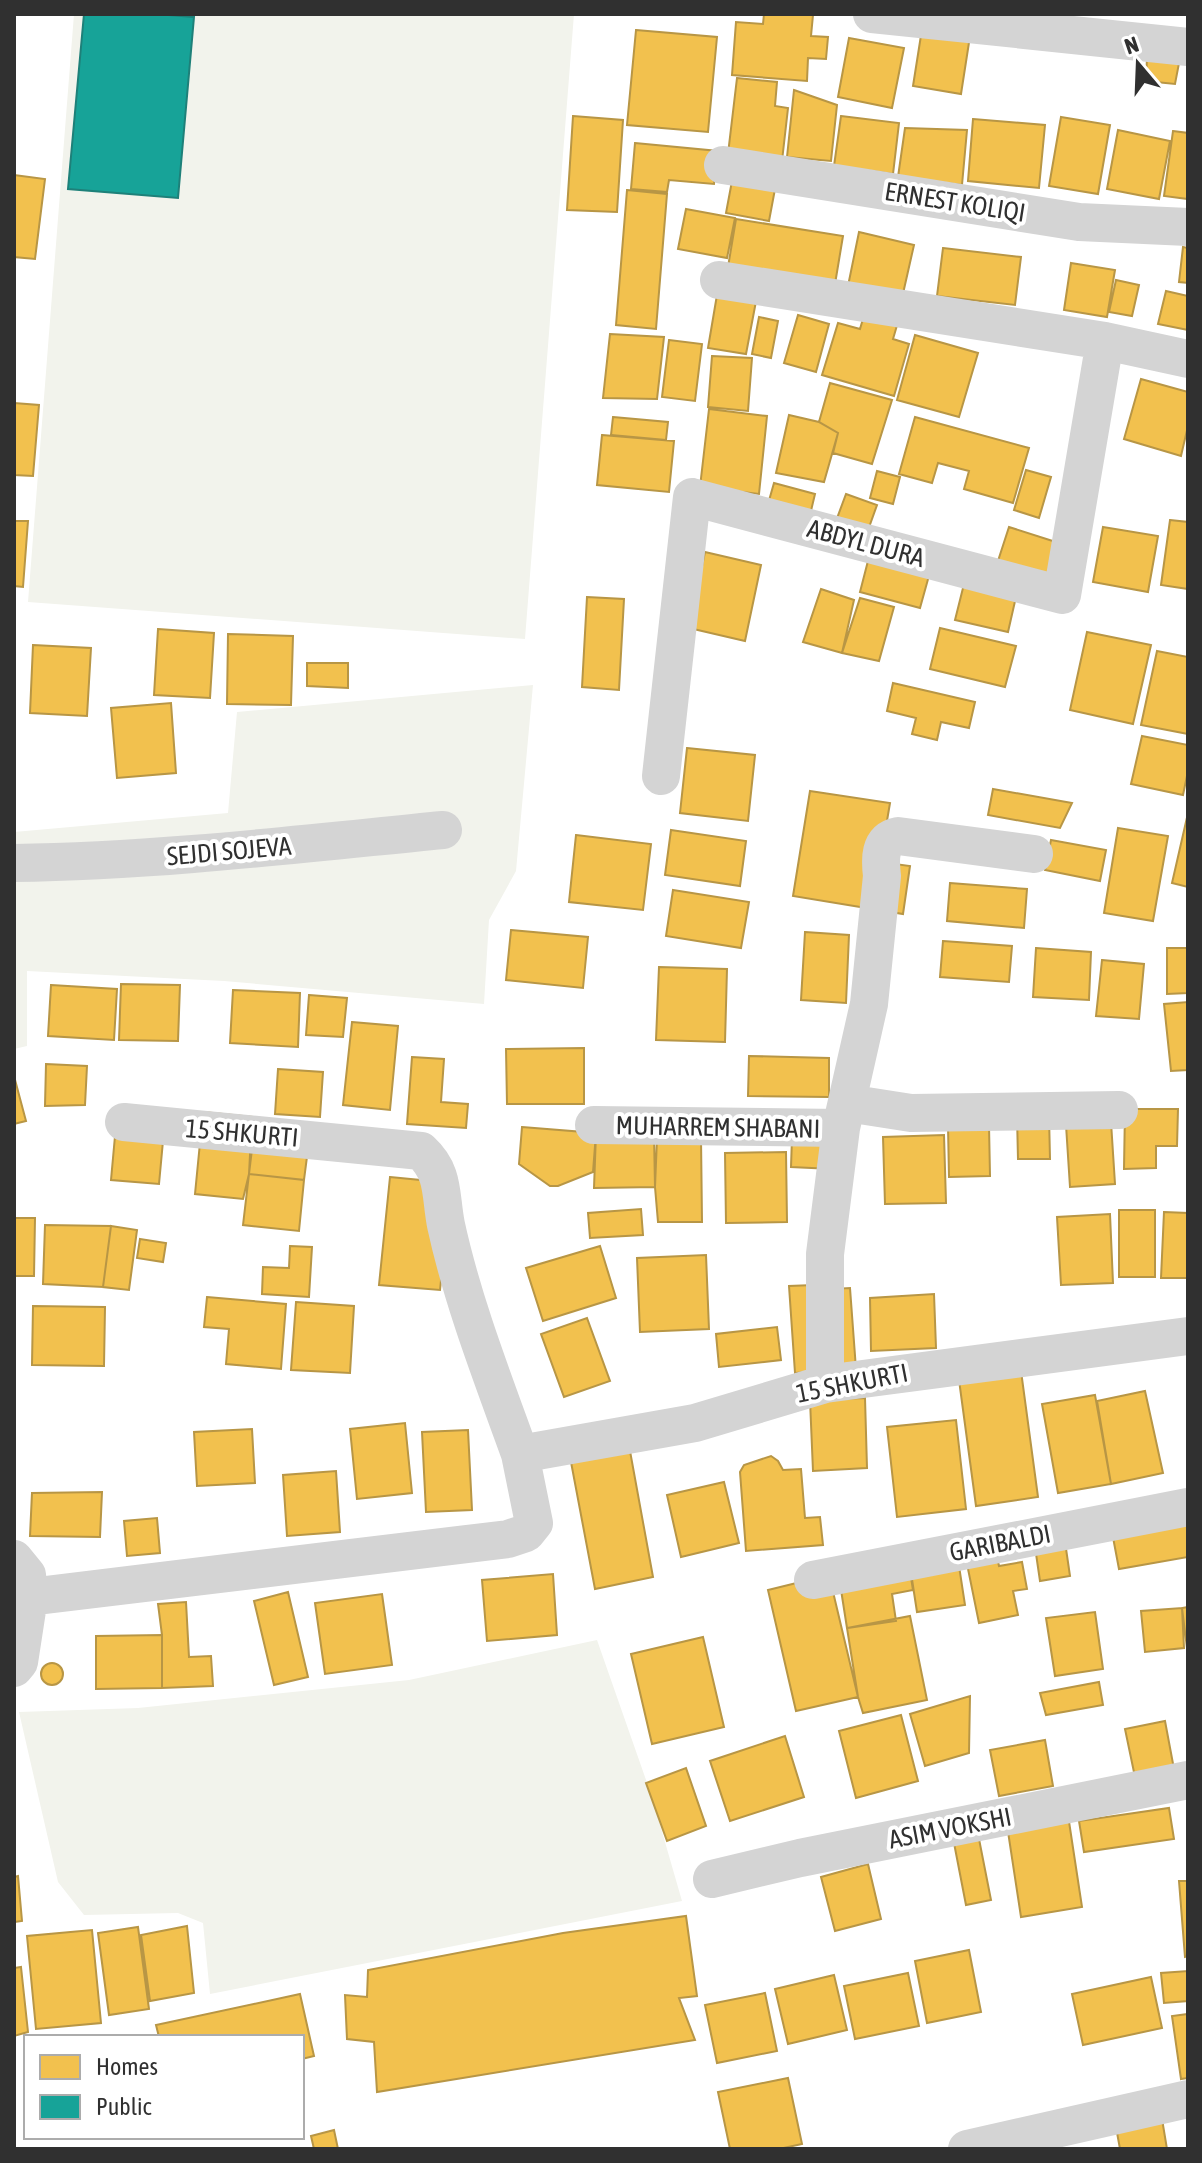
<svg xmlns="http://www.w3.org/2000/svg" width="1202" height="2163" viewBox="0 0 1202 2163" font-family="'Asap Condensed',sans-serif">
  <rect width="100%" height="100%" fill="#fff"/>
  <path fill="#f2f3ec" d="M74 14H574L525 639 28 602Z
    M533 685 516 871 489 920 484 1004 224 981 27 971V1046L14 1049V832L228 813 237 712Z
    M597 1640 652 1797 682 1901 210 1994 203 1923 178 1913 84 1915 58 1882 19 1712 138 1708 409 1680Z"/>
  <path fill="#f2c14e" stroke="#b89645" stroke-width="2" d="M764 14 813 15 811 36 828 37 826 59 808 58 807 81 732 75 736 22 763 24Z
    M922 29 970 36 961 94 913 86Z
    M636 30 717 37 708 132 627 125Z
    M849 38 904 48 892 108 838 97Z
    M1147 57 1180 58 1175 84 1146 81Z
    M737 78 777 82 775 106 788 108 782 161 728 154Z
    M794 90 837 105 831 161 787 157Z
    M573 116 623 120 617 212 567 210Z
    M841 116 899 123 893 174 834 166Z
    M1061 117 1110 125 1098 194 1049 186Z
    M973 119 1045 125 1039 188 968 181Z
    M905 128 967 130 962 185 898 177Z
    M1118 130 1170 141 1159 199 1107 189Z
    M1173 131 1188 133V199L1164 196Z
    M635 143 718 151 714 184 669 180 667 192 631 189Z
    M14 175 45 179 35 259 14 257Z
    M732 181 775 189 769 221 726 213Z
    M627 190 667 194 656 329 616 325Z
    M686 209 735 218 727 258 678 249Z
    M736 219 843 236 835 284 728 267Z
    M859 232 914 245 902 298 848 286Z
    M1183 247 1188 248V283L1179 282Z
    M943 248 1021 257 1015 305 937 296Z
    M1071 263 1115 270 1107 317 1064 310Z
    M1116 280 1139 285 1132 316 1109 312Z
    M718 289 757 296 746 354 708 348Z
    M1166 291 1188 296V330L1158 324Z
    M865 312 898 322 893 339 909 344 894 396 822 375 838 323 860 329Z
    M798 315 829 324 816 372 784 363Z
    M759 317 778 321 771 358 752 354Z
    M610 334 664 337 657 399 603 398Z
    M915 335 978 353 959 417 897 400Z
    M669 340 702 344 695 401 662 397Z
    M712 356 752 358 748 411 708 407Z
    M1141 379 1188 392V426L1181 456 1124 439Z
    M830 383 892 400 872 464 833 453 838 433 819 422Z
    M14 403 39 405 33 476 14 475Z
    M709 409 767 416 759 494 700 487Z
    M789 415 819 422 838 433 824 482 776 473Z
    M613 417 668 422 666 440 611 435Z
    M915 417 1029 448 1013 503 964 489 969 471 938 463 932 483 899 474Z
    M602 435 674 441 669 492 597 485Z
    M1026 470 1051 477 1039 518 1014 510Z
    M877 471 900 477 893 504 870 498Z
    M774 483 815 494 810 515 768 504Z
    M846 494 877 505 867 533 836 521Z
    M1170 520 1188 522V589L1161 585Z
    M14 521H28L23 587 14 586Z
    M1009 527 1062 544 1050 583 996 567Z
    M1103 527 1158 536 1148 592 1093 582Z
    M705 552 761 565 745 641 689 628Z
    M869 557 930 572 920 608 860 592Z
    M966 576 1018 588 1008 632 955 620Z
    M821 589 854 600 842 653 803 642Z
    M587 597 624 599 619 690 582 687Z
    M860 598 894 607 879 661 842 653Z
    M940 628 1016 646 1005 687 930 669Z
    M158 629 214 633 210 698 154 695Z
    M1087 632 1151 645 1133 724 1070 710Z
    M228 634 293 636 291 705 227 704Z
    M33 645 91 648 87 716 30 713Z
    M1157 651 1188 657V734L1141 725Z
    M307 663H348V688L307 686Z
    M893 683 975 702 969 728 941 722 937 740 912 734 916 718 887 711Z
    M171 703 176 773 117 778 111 708Z
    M1142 736 1188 745V771L1183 795 1131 784Z
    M687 748 755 755 748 821 680 813Z
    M993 789 1072 803 1060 828 988 815Z
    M810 791 890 803 880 862 910 866 903 914 793 896Z
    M1188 813V887L1172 883Z
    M1118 828 1168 836 1153 921 1104 913Z
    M671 830 746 841 740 886 665 875Z
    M576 835 651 844 643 910 569 902Z
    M1051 840 1106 850 1100 881 1045 870Z
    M950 883 1027 889 1024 928 947 921Z
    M673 890 749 902 741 948 666 936Z
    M511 930 588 937 583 988 506 980Z
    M805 932 849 935 846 1003 801 1000Z
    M943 941 1012 946 1009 982 940 977Z
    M1036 948 1091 952 1089 1000 1033 997Z
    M1167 948H1188V993L1167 994Z
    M1102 960 1144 964 1139 1019 1096 1016Z
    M659 967 727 969 725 1042 656 1040Z
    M121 984 180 985 178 1041 119 1040Z
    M51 985 117 989 114 1040 48 1036Z
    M233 990 300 993 298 1047 230 1043Z
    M309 995 347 998 343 1037 306 1035Z
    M1188 1002V1070L1171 1071 1164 1004Z
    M352 1022 398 1026 390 1110 343 1105Z
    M584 1048V1104H507L506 1049Z
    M749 1056 829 1058V1097L748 1096Z
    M412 1057 444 1059 441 1102 468 1104 466 1128 407 1124Z
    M46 1064 87 1066 85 1105 45 1106Z
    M278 1069 323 1072 320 1117 275 1114Z
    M14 1076 26 1121 14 1124Z
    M1125 1109H1178L1177 1146H1156V1168L1124 1169Z
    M203 1112 252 1117 249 1174 243 1199 195 1194Z
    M1049 1115 1050 1159H1018L1017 1116Z
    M1111 1122 1115 1184 1070 1187 1066 1125Z
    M989 1125 990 1176 949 1177 948 1126Z
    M522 1127 596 1133 593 1172 558 1186H550L519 1164Z
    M596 1133 654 1134 655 1187 594 1188Z
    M944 1135 946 1203 885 1204 883 1137Z
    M115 1136 163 1141 159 1184 111 1180Z
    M701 1137 702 1222H658L655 1187 657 1138Z
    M792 1138 853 1139V1170L791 1167Z
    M253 1141 308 1149 304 1180 249 1174Z
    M786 1152 787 1222 726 1223 725 1153Z
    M249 1174 304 1180 299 1231 243 1225Z
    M390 1177 451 1183 440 1290 379 1285Z
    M641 1209 643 1235 590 1238 588 1213Z
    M1119 1210H1155V1277H1119Z
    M1164 1212 1188 1213V1278H1161Z
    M1110 1214 1113 1283 1061 1285 1057 1217Z
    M14 1218H35L34 1276H14Z
    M45 1225 111 1226 103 1287 43 1284Z
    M111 1226 137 1230 129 1290 103 1287Z
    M140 1239 166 1243 163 1262 137 1258Z
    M290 1246 312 1247 309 1297 262 1294 263 1267 289 1268Z
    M600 1246 616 1298 543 1321 526 1268Z
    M706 1255 709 1329 640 1332 637 1258Z
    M814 1285 815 1290 850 1288 856 1369 795 1373 789 1286Z
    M934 1294 936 1348 871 1351 870 1298Z
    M207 1297 286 1304 281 1369 226 1364 229 1329 204 1327Z
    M296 1302 354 1306 350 1373 291 1370Z
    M33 1306 105 1307 104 1366 32 1365Z
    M587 1318 610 1381 564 1397 541 1334Z
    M777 1327 781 1360 719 1367 716 1334Z
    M1021 1371 1038 1497 976 1506 959 1380Z
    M1145 1391 1163 1473 1111 1484 1097 1401Z
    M1095 1395 1111 1484 1058 1493 1042 1404Z
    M865 1398 867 1468 813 1471 810 1400Z
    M956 1420 966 1509 897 1517 887 1427Z
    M405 1423 412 1493 357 1499 350 1429Z
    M252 1429 255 1483 197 1486 194 1432Z
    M468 1430 472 1510 426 1512 422 1432Z
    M630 1451 653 1577 595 1589 571 1462Z
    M771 1456 778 1461 783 1470 801 1469 805 1518 820 1517 823 1545 746 1551 740 1472 744 1465Z
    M336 1471 340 1532 287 1536 283 1475Z
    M724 1482 739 1543 681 1557 667 1495Z
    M102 1492 100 1537 30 1536 32 1493Z
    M157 1518 160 1553 127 1556 124 1521Z
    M1188 1519V1557L1119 1569 1112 1532Z
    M1064 1535 1070 1576 1040 1581 1034 1540Z
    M996 1553 999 1566 1022 1562 1027 1589 1013 1591 1018 1615 979 1623 966 1559Z
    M909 1565 913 1590 892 1594 896 1621 847 1628 839 1577Z
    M959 1566 965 1605 917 1612 911 1573Z
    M553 1574 557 1635 487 1641 482 1580Z
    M829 1575 858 1697 796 1711 768 1590Z
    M288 1592 308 1677 274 1685 254 1601Z
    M382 1594 392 1665 325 1674 315 1603Z
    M186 1602 189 1657 211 1656 213 1686 162 1688V1635L158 1604Z
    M1188 1607V1656L1182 1608Z
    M1182 1608 1184 1648 1145 1652 1141 1611Z
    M1095 1612 1103 1669 1055 1676 1046 1618Z
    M910 1616 927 1700 863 1713 858 1697 847 1628Z
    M162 1635V1688L96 1689V1636Z
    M703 1637 724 1727 652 1744 631 1654Z
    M41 1674a11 11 0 1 1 22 0a11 11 0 1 1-22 0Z
    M1099 1682 1103 1705 1046 1715 1040 1693Z
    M970 1696 969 1753 925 1766 910 1714Z
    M901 1715 918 1781 856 1798 839 1731Z
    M1165 1721 1174 1769 1135 1777 1125 1729Z
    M785 1736 804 1797 730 1821 710 1761Z
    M1045 1740 1053 1786 999 1796 990 1750Z
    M686 1768 706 1826 667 1841 646 1783Z
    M1169 1808 1174 1839 1084 1852 1079 1821Z
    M1068 1815 1082 1907 1021 1917 1007 1825Z
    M979 1839 991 1900 966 1905 954 1843Z
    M868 1864 881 1919 835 1931 821 1877Z
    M18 1876 22 1921 14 1922V1877Z
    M1179 1881H1188V1956L1185 1957Z
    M686 1916 697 1996 679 1998 695 2040 377 2092 374 2042 347 2039 345 1995 367 1997 368 1970 563 1933Z
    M187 1926 194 1993 150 2001 141 1935Z
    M138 1927 149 2009 109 2015 98 1933Z
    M92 1930 101 2023 36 2029 27 1936Z
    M969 1950 981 2012 927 2023 915 1961Z
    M21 1967 28 2032 14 2036V1968Z
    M1188 1971V2001L1164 2003 1161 1973Z
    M908 1973 919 2026 855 2039 844 1986Z
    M834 1975 847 2030 788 2044 775 1989Z
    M1151 1977 1162 2028 1083 2045 1072 1994Z
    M765 1993 777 2051 717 2063 705 2005Z
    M300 1994 314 2056 302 2059V2037H159L156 2025Z
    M1188 2014V2078L1181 2079 1172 2016Z
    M788 2078 802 2144 779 2149H730L718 2092Z
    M1162 2119 1167 2149H1120L1116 2127Z
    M334 2130 338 2149H314L311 2136Z"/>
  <path fill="#17a398" stroke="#1e8079" stroke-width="2" d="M84 14H156L194 17 178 198 68 189Z"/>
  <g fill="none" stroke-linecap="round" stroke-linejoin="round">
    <path stroke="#d4d4d4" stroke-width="38" d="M872 14 1188 47
      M723 165 1079 222 1188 227
      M719 280 1105 341 1188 359
      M661 776 692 497 1062 595 1105 341
      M14 863C157 861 300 844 443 830
      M847 1103 911 1113 1119 1110
      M124 1122 421 1151C445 1173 440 1195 446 1225 463 1303 493 1379 520 1454
      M594 1125 841 1128
      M825 1384V1254L841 1128 869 1004 882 876C880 859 879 840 898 836L1034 854
      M14 1559 27 1575 29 1597 19 1662 14 1668
      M813 1580 1188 1507
      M29 1597 508 1539 526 1533 534 1523 520 1454 695 1423 825 1384 1188 1336
      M712 1879 800 1858 1188 1780
      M967 2149 1188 2099"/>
  </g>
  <g text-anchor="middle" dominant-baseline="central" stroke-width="8" stroke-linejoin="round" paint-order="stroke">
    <g font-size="26" fill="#303030" stroke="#fff">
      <text transform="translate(955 202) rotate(9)">ERNEST KOLIQI</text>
      <text transform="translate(866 543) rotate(15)">ABDYL DURA</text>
      <text transform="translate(229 851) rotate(-5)">SEJDI SOJEVA</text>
      <text transform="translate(718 1127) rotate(1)">MUHARREM SHABANI</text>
      <text transform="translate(242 1133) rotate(5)">15 SHKURTI</text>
      <text transform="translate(852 1383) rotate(-11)">15 SHKURTI</text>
      <text transform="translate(1000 1543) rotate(-11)">GARIBALDI</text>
      <text transform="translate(950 1828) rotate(-11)">ASIM VOKSHI</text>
    </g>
  </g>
  <rect width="1202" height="2163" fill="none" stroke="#303030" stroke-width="32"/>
  <rect x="24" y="2035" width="280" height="104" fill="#ffffff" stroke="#acacac" stroke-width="2"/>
  <rect x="40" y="2055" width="40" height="24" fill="#f2c14e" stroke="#acacac" stroke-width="2"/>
  <text x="96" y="2075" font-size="24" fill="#303030">Homes</text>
  <rect x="40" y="2095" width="40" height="24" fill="#17a398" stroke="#acacac" stroke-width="2"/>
  <text x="96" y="2115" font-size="24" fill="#303030">Public</text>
  <g transform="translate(1138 64) rotate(341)" stroke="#ffffff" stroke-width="6" paint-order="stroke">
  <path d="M0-6L14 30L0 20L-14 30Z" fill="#303030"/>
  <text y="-12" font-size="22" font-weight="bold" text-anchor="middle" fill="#303030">N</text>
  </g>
</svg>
